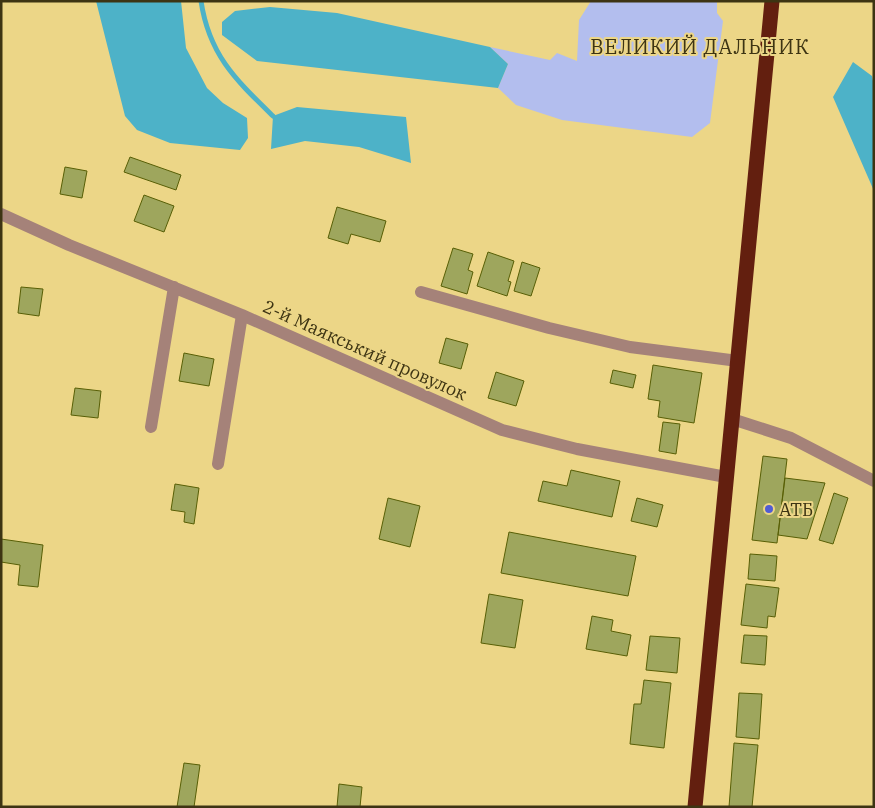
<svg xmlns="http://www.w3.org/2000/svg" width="875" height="808" viewBox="0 0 875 808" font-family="'IBM Plex Serif',serif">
  <rect width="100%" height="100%" fill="#ecd687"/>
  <path fill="#b3beee" d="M591 1H717V13L723 21 710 123 692 137 562 120 516 105 498 88 508 64 490 47 550 60 557 53 577 61 579 20Z"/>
  <path fill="#4db2c8" d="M96 1H181L186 48 207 88 223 103 247 118 248 138 240 150 170 143 137 130 125 116Z
    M270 7 337 13 490 47 508 64 498 88 257 61 222 35V22L235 11Z
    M853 62 872 76 874 86V191L833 97Z
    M297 107 406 117 411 163 359 147 305 141 271 149 273 116Z"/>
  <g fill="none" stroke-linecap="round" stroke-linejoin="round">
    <path stroke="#4db2c8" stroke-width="5" d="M201 1C209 55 236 80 273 116"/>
  </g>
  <path fill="#9ea65d" stroke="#585f06" d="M130 157 181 175 176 190 124 172Z
    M65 167 87 171 82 198 60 194Z
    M144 195 174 206 164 232 134 221Z
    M337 207 386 221 380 242 351 234 348 244 328 238Z
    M453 248 473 254 468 270 473 272 467 294 441 286Z
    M488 252 514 261 508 281 511 282 507 296 477 286Z
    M522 262 540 268 531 296 514 291Z
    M21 287 43 289 39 316 18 313Z
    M446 338 468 344 461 369 439 363Z
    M184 353 214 359 209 386 179 381Z
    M653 365 702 373 694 423 658 417 660 401 648 399Z
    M613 370 636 375 633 388 610 383Z
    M496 372 524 381 516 406 488 398Z
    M75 388 101 391 98 418 71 415Z
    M663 422 680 424 676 454 659 451Z
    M763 456 787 459 777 543 752 540Z
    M571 470 620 481 612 517 538 501 543 481 567 486Z
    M785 478 825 483 807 539 778 535Z
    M175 484 199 488 194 524 184 522 185 512 171 510Z
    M834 493 848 498 833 544 819 540Z
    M388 498 420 506 410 547 379 539Z
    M637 498 663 505 657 527 631 521Z
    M509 532 636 556 628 596 501 573Z
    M1 539 43 545 38 587 18 585 20 565 1 562Z
    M750 554 777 556 775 581 748 579Z
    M746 584 779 588 775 617 768 616 767 628 741 625Z
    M489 594 523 600 515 648 481 643Z
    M592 616 613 620 611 631 631 635 627 656 586 649Z
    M744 635 767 636 765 665 741 663Z
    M650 636 680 638 677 673 646 670Z
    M644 680 671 683 664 748 630 744 634 704H641Z
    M739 693 762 694 759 739 736 737Z
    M734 743 758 745 752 807H729Z
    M184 763 200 765 194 807H177Z
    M339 784 362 787 360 807H337Z"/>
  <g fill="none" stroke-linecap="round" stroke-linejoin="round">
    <path stroke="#a58279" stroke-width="12" d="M1 214 69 245 242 315 502 430 577 449 726 477
      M421 292 549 328 630 347 738 361
      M732 419 791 438 874 481
      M151 427 174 287
      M218 464 242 315"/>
    <path stroke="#631f0f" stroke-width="15" d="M695 807 772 1"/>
  </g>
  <circle fill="#515dd3" stroke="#ecd687" stroke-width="2" cx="769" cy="509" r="5"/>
  <g text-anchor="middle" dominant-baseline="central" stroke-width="4" stroke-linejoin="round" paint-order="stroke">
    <g font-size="18" fill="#3d3413" stroke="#ecd687">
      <text transform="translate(365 350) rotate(24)">2-й Маякський провулок</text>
    </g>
    <g font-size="18" fill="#3d3413" stroke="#ecd687" text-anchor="start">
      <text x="779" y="509">АТБ</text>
    </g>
    <g font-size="20" letter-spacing="1" fill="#3d3413" stroke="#ecd687">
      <text x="700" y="46">ВЕЛИКИЙ ДАЛЬНИК</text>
    </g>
  </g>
  <rect width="875" height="808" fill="none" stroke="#3d3413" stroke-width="5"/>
</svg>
